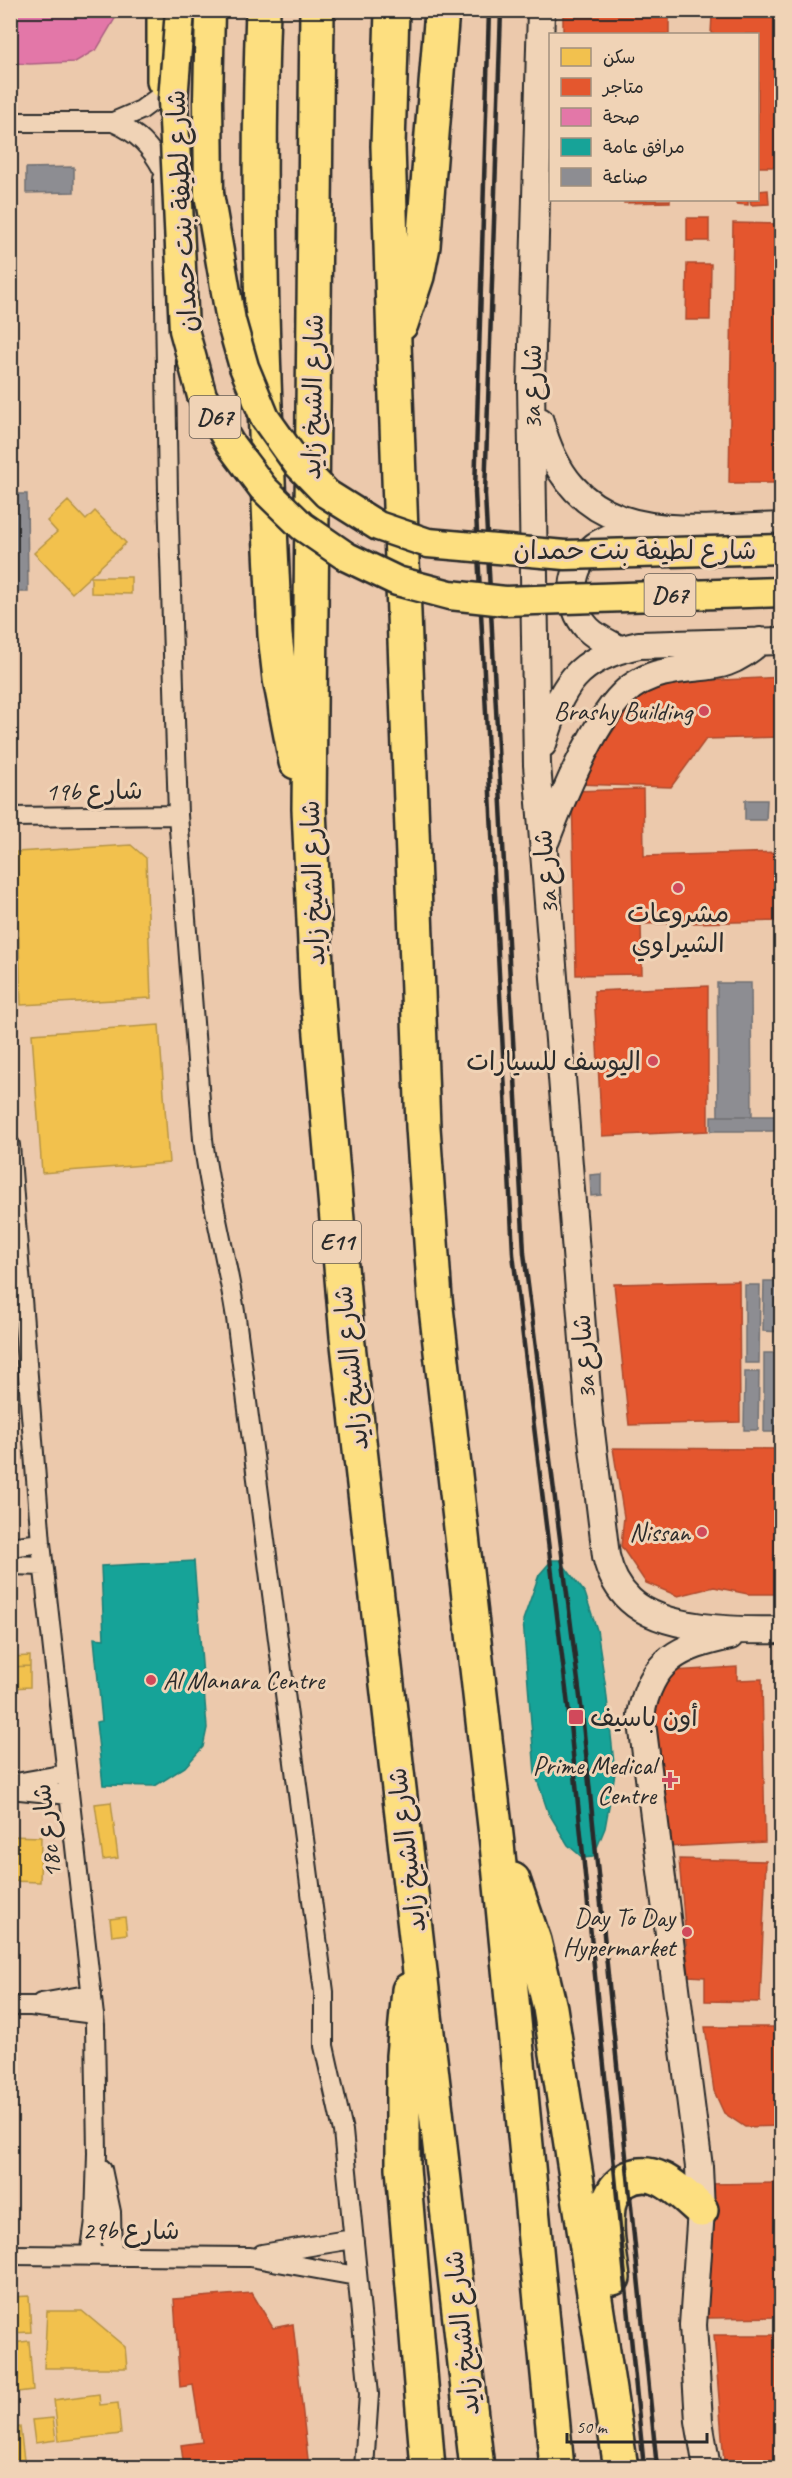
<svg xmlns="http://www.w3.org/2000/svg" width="792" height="2478" viewBox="0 0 792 2478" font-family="Caveat,'Playpen Sans Arabic',sans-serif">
  <rect width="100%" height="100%" fill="#ecc9ac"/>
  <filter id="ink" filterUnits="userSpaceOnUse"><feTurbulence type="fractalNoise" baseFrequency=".0167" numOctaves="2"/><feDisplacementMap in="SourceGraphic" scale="12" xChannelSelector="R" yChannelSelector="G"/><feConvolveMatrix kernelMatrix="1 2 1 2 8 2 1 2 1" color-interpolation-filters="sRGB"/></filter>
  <g filter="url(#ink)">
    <path fill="#f2c14e" stroke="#b69444" stroke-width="1.5" d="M68 501 86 520 95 511 126 543 72 593 34 553 57 532 47 521Z
      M91 577H131V594L91 593Z
      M131 845 146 858 151 998 21 1005 16 852Z
      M159 1025 169 1163 42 1173 32 1034Z
      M10 1618H15L16 1655H10Z
      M30 1656V1666L10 1667V1657Z
      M30 1666V1687L11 1688 10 1667Z
      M111 1802 118 1858 103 1860 95 1804Z
      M10 1836 41 1837 40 1882 10 1881Z
      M125 1917 127 1934 112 1936 110 1919Z
      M29 2296 31 2332 11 2333 10 2297Z
      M47 2311H82L125 2347 127 2368H44Z
      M29 2341 33 2390 18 2392 13 2343Z
      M10 2383H12L16 2403 10 2404Z
      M99 2394 100 2405 118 2403 121 2434 59 2441 54 2400Z
      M53 2418 56 2440 35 2443 32 2420Z
      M20 2427 24 2460 10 2461V2428Z"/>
    <path fill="#e4572e" stroke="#ac4a2d" stroke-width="1.5" d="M563 10H669V34H563Z
      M712 15H782V167H758V34H711Z
      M768 190 769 204 751 205 750 200H758V191Z
      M624 200H670V202L624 203Z
      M736 200H748V205L736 204Z
      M687 218H709V241H687Z
      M733 223 782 224V483H729Z
      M687 264H711L710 320H686Z
      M782 677V737L706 739 671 787 576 784 646 684Z
      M643 789 644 856 782 852V921L641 924 642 974 576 975 572 791Z
      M708 986V1131L602 1136 594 991Z
      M739 1281 740 1422 629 1425 614 1284Z
      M613 1448 782 1449V1594H748L714 1587 678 1596 646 1583 621 1546 624 1517Z
      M737 1667V1680L762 1679 765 1842 667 1847 649 1695 673 1671Z
      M679 1859 766 1861 760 2002 705 2001V1977L689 1976Z
      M705 2027H782V2126L745 2127 724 2113 714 2091Z
      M782 2183V2317L707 2318 706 2184Z
      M252 2293 273 2328 293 2324 309 2468H184L181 2445 202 2442 193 2385 180 2387 174 2299Z
      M714 2335H782V2468H728L724 2462Z"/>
    <path fill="#e377a8" stroke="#ac6082" stroke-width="1.5" d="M10 10H120L97 49 75 62 30 64 10 63Z"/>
    <path fill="#17a398" stroke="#1d7f77" stroke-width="1.5" d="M552 1560H560L585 1593 597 1630 606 1689 615 1773 605 1828 593 1857 583 1858 568 1845 548 1812 535 1773 523 1620 539 1575Z
      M194 1561 207 1728 203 1747 185 1767 155 1786 103 1785 96 1722 102 1721 94 1638 104 1639 101 1566Z"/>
    <path fill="#8d8d92" stroke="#707073" stroke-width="1.5" d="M74 167V192L26 193V168Z
      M10 494H27L28 592H10Z
      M745 800H767L766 820H745Z
      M717 983H751L752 1116H718Z
      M711 1116H782V1131H711Z
      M601 1174V1195L591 1196 590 1175Z
      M764 1281H782V1332L763 1331Z
      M745 1285H760L759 1363H745Z
      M764 1353H782V1432H764Z
      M745 1372H759L758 1430H744Z
      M777 1685H782V1698H778Z"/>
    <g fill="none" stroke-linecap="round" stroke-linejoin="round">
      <defs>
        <path id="street" d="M10 122H113L141 110 164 93
          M113 122C138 133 151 147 163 170
          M163 179 168 493 178 815 203 1139C210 1199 227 1258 236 1318L324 1992V2046L343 2131 369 2394 364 2468
          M10 817 178 815
          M10 1145 41 1543 95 2025 97 2153 95 2221 90 2256
          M10 1547 41 1543
          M10 1565 43 1566
          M10 1784 66 1774
          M10 1789 69 1795
          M41 2003 92 1994
          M10 2006H31L94 2014
          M102 2169 111 2212 112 2256
          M262 2254 353 2239
          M10 2255 250 2257 356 2276"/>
        <path id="secondary" d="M541 10 531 385 537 765 589 1415 606 1556C610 1573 617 1588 630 1600 663 1631 739 1631 782 1630
          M540 421C574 549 676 529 782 526
          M619 649C609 643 597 638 588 629 565 605 569 566 595 546 607 537 623 532 636 525
          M543 744C561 686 576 658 639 645L782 641
          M546 840C561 801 593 723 623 694 633 684 648 676 662 673 706 662 722 675 760 641
          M707 2468 699 2421 693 2325 701 2210 699 2167 641 1715C651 1659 680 1647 730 1636"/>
        <path id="primary" d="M209 194 208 101 210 10"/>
        <path id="highway" d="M263 10C255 219 265 426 275 635L280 679 296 762
          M317 10 309 809 317 988 347 1336 477 2468
          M392 10 388 146 394 343 423 1127 435 1299 497 1844 557 2468
          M164 81V10
          M401 324 417 276 423 246 442 10
          M513 1880 534 1941 550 2008 621 2468
          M409 1990 403 2056V2168L428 2468
          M613 2278C610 2256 605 2231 608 2208 609 2198 615 2186 624 2181 654 2162 680 2192 701 2210"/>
      </defs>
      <use href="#street" stroke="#2b2b2b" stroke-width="22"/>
      <use href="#secondary" stroke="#2b2b2b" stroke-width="30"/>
      <use href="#primary" stroke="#2b2b2b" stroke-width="33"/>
      <use href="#highway" stroke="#2b2b2b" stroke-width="38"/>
      <use href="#street" stroke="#f0d3b6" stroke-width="18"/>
      <use href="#secondary" stroke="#f0d3b6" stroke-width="26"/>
      <use href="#primary" stroke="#fddf80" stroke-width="28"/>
      <use href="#highway" stroke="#fddf80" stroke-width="33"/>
      <path stroke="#2b2b2b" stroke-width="4.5" d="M489 10 475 492 513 1254 569 1714 644 2468
        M501 10 485 494 524 1253 582 1713 657 2468"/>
      <defs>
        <path id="primary-bridge" d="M180 10 173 100 184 330 202 396 230 444 263 488 302 526 347 557 397 581 450 595 505 601 782 592
          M209 194 231 321 244 367 265 418 297 463 327 494 378 526 428 543 565 555 782 549"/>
      </defs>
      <use href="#primary-bridge" stroke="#2b2b2b" stroke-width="33" stroke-linecap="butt"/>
      <use href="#primary-bridge" stroke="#fddf80" stroke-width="28"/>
    </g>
  </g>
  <g fill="#d1495b" stroke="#f0d3b6" stroke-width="2">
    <circle cx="704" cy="711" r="6"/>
    <circle cx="678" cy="888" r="6"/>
    <circle cx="653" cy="1061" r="6"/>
    <circle cx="702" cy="1532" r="6"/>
    <circle cx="151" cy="1680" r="6"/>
    <rect x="568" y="1709" width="16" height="16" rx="3"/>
    <path d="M667 1771h6v6h6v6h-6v6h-6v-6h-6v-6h6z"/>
    <circle cx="687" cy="1932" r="6"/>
  </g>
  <g text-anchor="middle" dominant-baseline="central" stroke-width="6" stroke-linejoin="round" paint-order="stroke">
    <g fill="#f0d3b6" stroke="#665d55" stroke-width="1.5">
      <rect x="189.5" y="396" width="51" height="42" rx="4.5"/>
      <rect x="644.5" y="574" width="51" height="42" rx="4.5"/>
      <rect x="313" y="1221" width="48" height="42" rx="4.5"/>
    </g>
    <g font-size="24" font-weight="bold" fill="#2b2b2b">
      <text x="215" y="417">D67</text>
      <text x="670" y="595">D67</text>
      <text x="337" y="1242">E11</text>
    </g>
    <g font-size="26" fill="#2b2b2b" stroke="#f0d3b6">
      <text transform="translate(182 211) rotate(-93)">شارع لطيفة بنت حمدان</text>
      <text transform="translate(532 387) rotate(-90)">3a شارع</text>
      <text transform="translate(313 397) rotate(-89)">شارع الشيخ زايد</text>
      <text x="635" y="550">شارع لطيفة بنت حمدان</text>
      <text transform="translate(94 791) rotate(-1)">19b شارع</text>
      <text transform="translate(546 872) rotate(-95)">3a شارع</text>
      <text transform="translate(313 883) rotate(-92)">شارع الشيخ زايد</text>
      <text transform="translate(584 1357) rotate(-94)">3a شارع</text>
      <text transform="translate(351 1368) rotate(-96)">شارع الشيخ زايد</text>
      <text transform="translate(47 1831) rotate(-97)">18c شارع</text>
      <text transform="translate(407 1850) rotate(-97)">شارع الشيخ زايد</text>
      <text x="131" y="2230">29b شارع</text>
      <text transform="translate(462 2333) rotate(-96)">شارع الشيخ زايد</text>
    </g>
    <g font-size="26" fill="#2b2b2b" stroke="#f0d3b6" text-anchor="end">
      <text x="692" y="711">Brashy Building</text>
      <text x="678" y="913" text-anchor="middle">مشروعات<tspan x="678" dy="30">الشيراوي</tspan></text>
      <text x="641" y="1061">اليوسف للسيارات</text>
      <text x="690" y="1532">Nissan</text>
      <text x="163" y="1680" text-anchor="start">Al Manara Centre</text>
      <text x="590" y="1717" text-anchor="start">أون باسيف</text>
      <text x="656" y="1765">Prime Medical<tspan x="656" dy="30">Centre</tspan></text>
      <text x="675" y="1917">Day To Day<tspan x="675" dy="30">Hypermarket</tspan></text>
    </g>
  </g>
  <rect width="792" height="2478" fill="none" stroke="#f0d3b6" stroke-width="36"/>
  <rect x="18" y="18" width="756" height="2442" fill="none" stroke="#2b2b2b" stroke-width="2" filter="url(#ink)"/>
  <rect x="549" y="33" width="210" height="168" fill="#f0d3b6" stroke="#a1907e" stroke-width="1.5"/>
  <rect x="561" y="48" width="30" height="18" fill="#f2c14e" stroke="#a1907e" stroke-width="1.5"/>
  <text x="603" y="63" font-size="18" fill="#2b2b2b">سكن</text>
  <rect x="561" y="78" width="30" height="18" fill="#e4572e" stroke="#a1907e" stroke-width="1.5"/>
  <text x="603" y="93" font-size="18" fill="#2b2b2b">متاجر</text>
  <rect x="561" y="108" width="30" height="18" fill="#e377a8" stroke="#a1907e" stroke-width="1.5"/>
  <text x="603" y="123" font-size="18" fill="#2b2b2b">صحة</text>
  <rect x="561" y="138" width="30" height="18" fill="#17a398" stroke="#a1907e" stroke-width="1.5"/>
  <text x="603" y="153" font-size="18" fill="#2b2b2b">مرافق عامة</text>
  <rect x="561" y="168" width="30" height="18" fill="#8d8d92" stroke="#a1907e" stroke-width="1.5"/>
  <text x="603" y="183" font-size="18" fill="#2b2b2b">صناعة</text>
  <path d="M567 2433v9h140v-9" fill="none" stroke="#2b2b2b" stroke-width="3"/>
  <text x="576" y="2433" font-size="18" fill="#2b2b2b" stroke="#f0d3b6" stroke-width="4.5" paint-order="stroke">50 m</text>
</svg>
